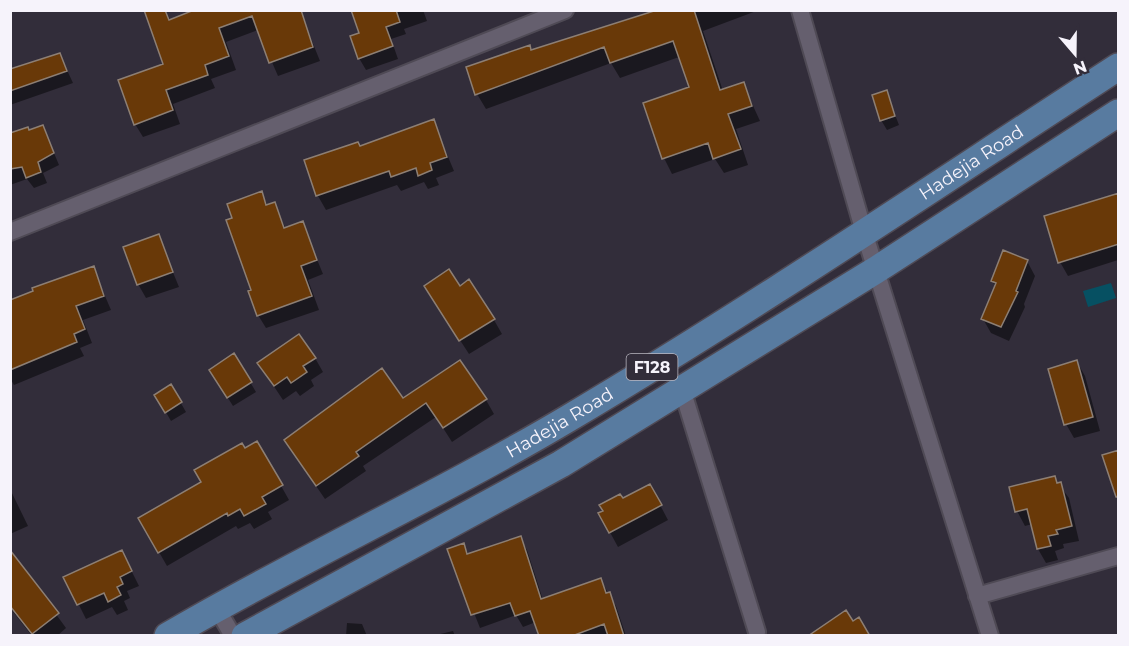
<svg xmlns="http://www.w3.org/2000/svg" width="1129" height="646" viewBox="0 0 1129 646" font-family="Montserrat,sans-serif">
  <rect width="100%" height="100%" fill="#322d3a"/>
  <path fill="#065062" d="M1111 283 1116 298 1088 307 1083 291Z"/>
  <path fill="#0007" d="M165 10 171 21 199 10 301 14 320 61 278 76 258 30 226 42 236 70 211 79 215 88 173 104 180 124 143 137 135 124 165 64Z
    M353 10H423L427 21 404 29 406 34 391 39 398 59 366 70 359 58 361 34Z
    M661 10H759L703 31 723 91 743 84 760 121 736 129 748 165 724 173 715 159 672 174 664 158 645 104 691 88 679 57 620 78 611 63 486 109 477 94 532 51Z
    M60 55 73 83 10 105V71Z
    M886 92 899 125 887 130 881 120Z
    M433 121 454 171 436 178 439 185 428 189 424 182 401 191 397 185 326 210 318 196 306 161 360 148Z
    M43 127 59 165 43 173 47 183 34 188 27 179 10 185V135Z
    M261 193 268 206 274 204 286 229 302 223 323 274 308 280 319 310 266 328 258 315 234 219Z
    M1118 199V260L1068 276 1060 262Z
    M158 236 179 287 146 298 138 284Z
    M1027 261 1035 276 1024 304 1025 307 1009 341 991 333 983 319 996 287 992 281Z
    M93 268 111 310 83 320 92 343 80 348 84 356 14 385 10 378V301Z
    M459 288 494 320 502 334 469 354 434 300Z
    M234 355 256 392 233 406 216 379Z
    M315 358 323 372 311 380 314 386 300 396 296 391 283 400 259 364Z
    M1077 362 1085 376 1100 431 1074 438 1066 424Z
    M171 386 186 412 171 421 156 395Z
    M403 400H486L494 414 452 442 436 417 363 466 366 471 325 499 294 454Z
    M257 443 289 500 268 512 272 519 254 529 250 523 238 529 236 526 167 566 140 519 203 482Z
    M1054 478 1069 498 1079 541 1063 544 1064 548 1055 551 1058 560 1046 563 1038 549 1032 524 1025 526 1017 511Z
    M650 486 668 520 618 547 600 514Z
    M10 489 28 526 10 534Z
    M520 538 527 550 543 600 600 579 616 606 626 636H541L536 622 523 627 516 615 480 628 449 550 463 545 469 555Z
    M122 552 139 586 127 591 130 598 124 601 128 610 117 615 112 607 86 619 65 577Z
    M13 555 66 628 57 636H32L10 608Z
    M347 623 362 624 367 636H346Z
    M453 631 455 636H432Z"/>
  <path fill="#693908" stroke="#8d7f74" stroke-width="1.5" d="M144 10H165L169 20 194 10H301L313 47 269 63 252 16 219 28 229 56 205 65 208 75 166 90 173 110 134 125 118 80 163 64Z
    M351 10H396L400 22 386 27 393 46 358 59 350 36 359 33Z
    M657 10H694L720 90 744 82 752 106 728 114 741 149 713 159 708 143 662 159 643 103 689 87 673 41 610 63 604 47 475 95 466 67 530 45 531 50Z
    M60 53 67 71 10 91V69Z
    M887 90 895 116 880 121 872 95Z
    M434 119 447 157 430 163 432 170 418 176 416 168 391 177 389 171 316 196 304 160 358 142 360 146Z
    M43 125 54 153 38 162 41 172 26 178 22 167 10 169V133L28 127 29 130Z
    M262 191 266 205 275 202 284 228 303 221 317 260 301 266 312 296 257 316 248 291 251 290 226 220 232 218 227 204Z
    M1119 193V244L1058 263 1044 216Z
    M159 234 173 272 137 285 123 247Z
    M1003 250 1028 260 1016 291 1018 292 1001 327 981 319 996 283 991 281Z
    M94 266 104 296 76 306 85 329 74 334 77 342 10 370V300L33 291 32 288Z
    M449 269 460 286 469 279 495 319 459 341 424 286Z
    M299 334 316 358 303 366 307 372 291 383 287 377 274 386 257 363Z
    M234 353 252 382 227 398 209 370Z
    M460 360 487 399 443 428 426 403 356 452 359 456 316 486 284 440 382 368 403 398Z
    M1077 360 1093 417 1064 425 1048 369Z
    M171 384 182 402 165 413 154 395Z
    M257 441 283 485 262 497 266 504 244 516 240 509 228 516 227 513 158 553 138 518 201 482 194 470 242 443 245 448Z
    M1119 450V497H1116L1102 455Z
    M1055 476 1057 483 1061 482 1072 526 1056 530 1058 534 1048 536 1051 546 1037 549 1027 509 1015 512 1009 487Z
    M650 484 662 505 609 533 598 513 603 511 599 505 620 494 623 498Z
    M521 536 541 599 601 578 606 593 610 592 624 636H608L604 624 572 636H539L530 611 515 616 510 603 471 615 447 549 464 543 467 554Z
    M10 550 59 613 32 634 10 606Z
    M122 550 132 571 120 577 123 584 117 587 121 595 108 602 104 593 77 605 63 577Z
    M846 610 853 621 859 617 870 636H808Z"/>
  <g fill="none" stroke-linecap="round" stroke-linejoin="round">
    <defs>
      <path id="street" d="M800 10 864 232 990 636
        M10 232 565 10
        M682 389 757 632
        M977 596 1118 556
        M216 607 233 636"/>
      <g id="primary">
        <path id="s1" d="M168 636C299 559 438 496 569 418 756 307 936 185 1118 67"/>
        <path d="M245 636 561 464 876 270 1118 113"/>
      </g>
    </defs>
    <use href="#street" stroke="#4f4a55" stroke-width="20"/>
    <use href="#primary" stroke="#4f4a55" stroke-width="30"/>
    <use href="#street" stroke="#655f6e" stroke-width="16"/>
    <use href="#primary" stroke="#587ba0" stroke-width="27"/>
  </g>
  <g text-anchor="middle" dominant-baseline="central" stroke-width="6" stroke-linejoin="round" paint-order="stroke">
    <rect fill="#322d3a" stroke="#bbb8c1" stroke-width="1.5" x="626.5" y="354" width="51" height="26" rx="4.5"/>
    <g font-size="16" font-weight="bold" fill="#f6f3fb">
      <text x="652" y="367">F128</text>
    </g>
    <g font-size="18" fill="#f6f3fb" stroke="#322d3a">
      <text stroke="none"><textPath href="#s1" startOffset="933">Hadejia Road</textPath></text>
      <text stroke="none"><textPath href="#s1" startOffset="446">Hadejia Road</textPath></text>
    </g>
  </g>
  <rect width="1129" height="646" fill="none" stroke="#f6f3fb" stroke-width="24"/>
  <g transform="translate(1075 54) rotate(160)" stroke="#322d3a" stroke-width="4.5" paint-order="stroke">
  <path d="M0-4.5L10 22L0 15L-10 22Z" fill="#f6f3fb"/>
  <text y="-9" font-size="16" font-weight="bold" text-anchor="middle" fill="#f6f3fb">N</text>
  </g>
</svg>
